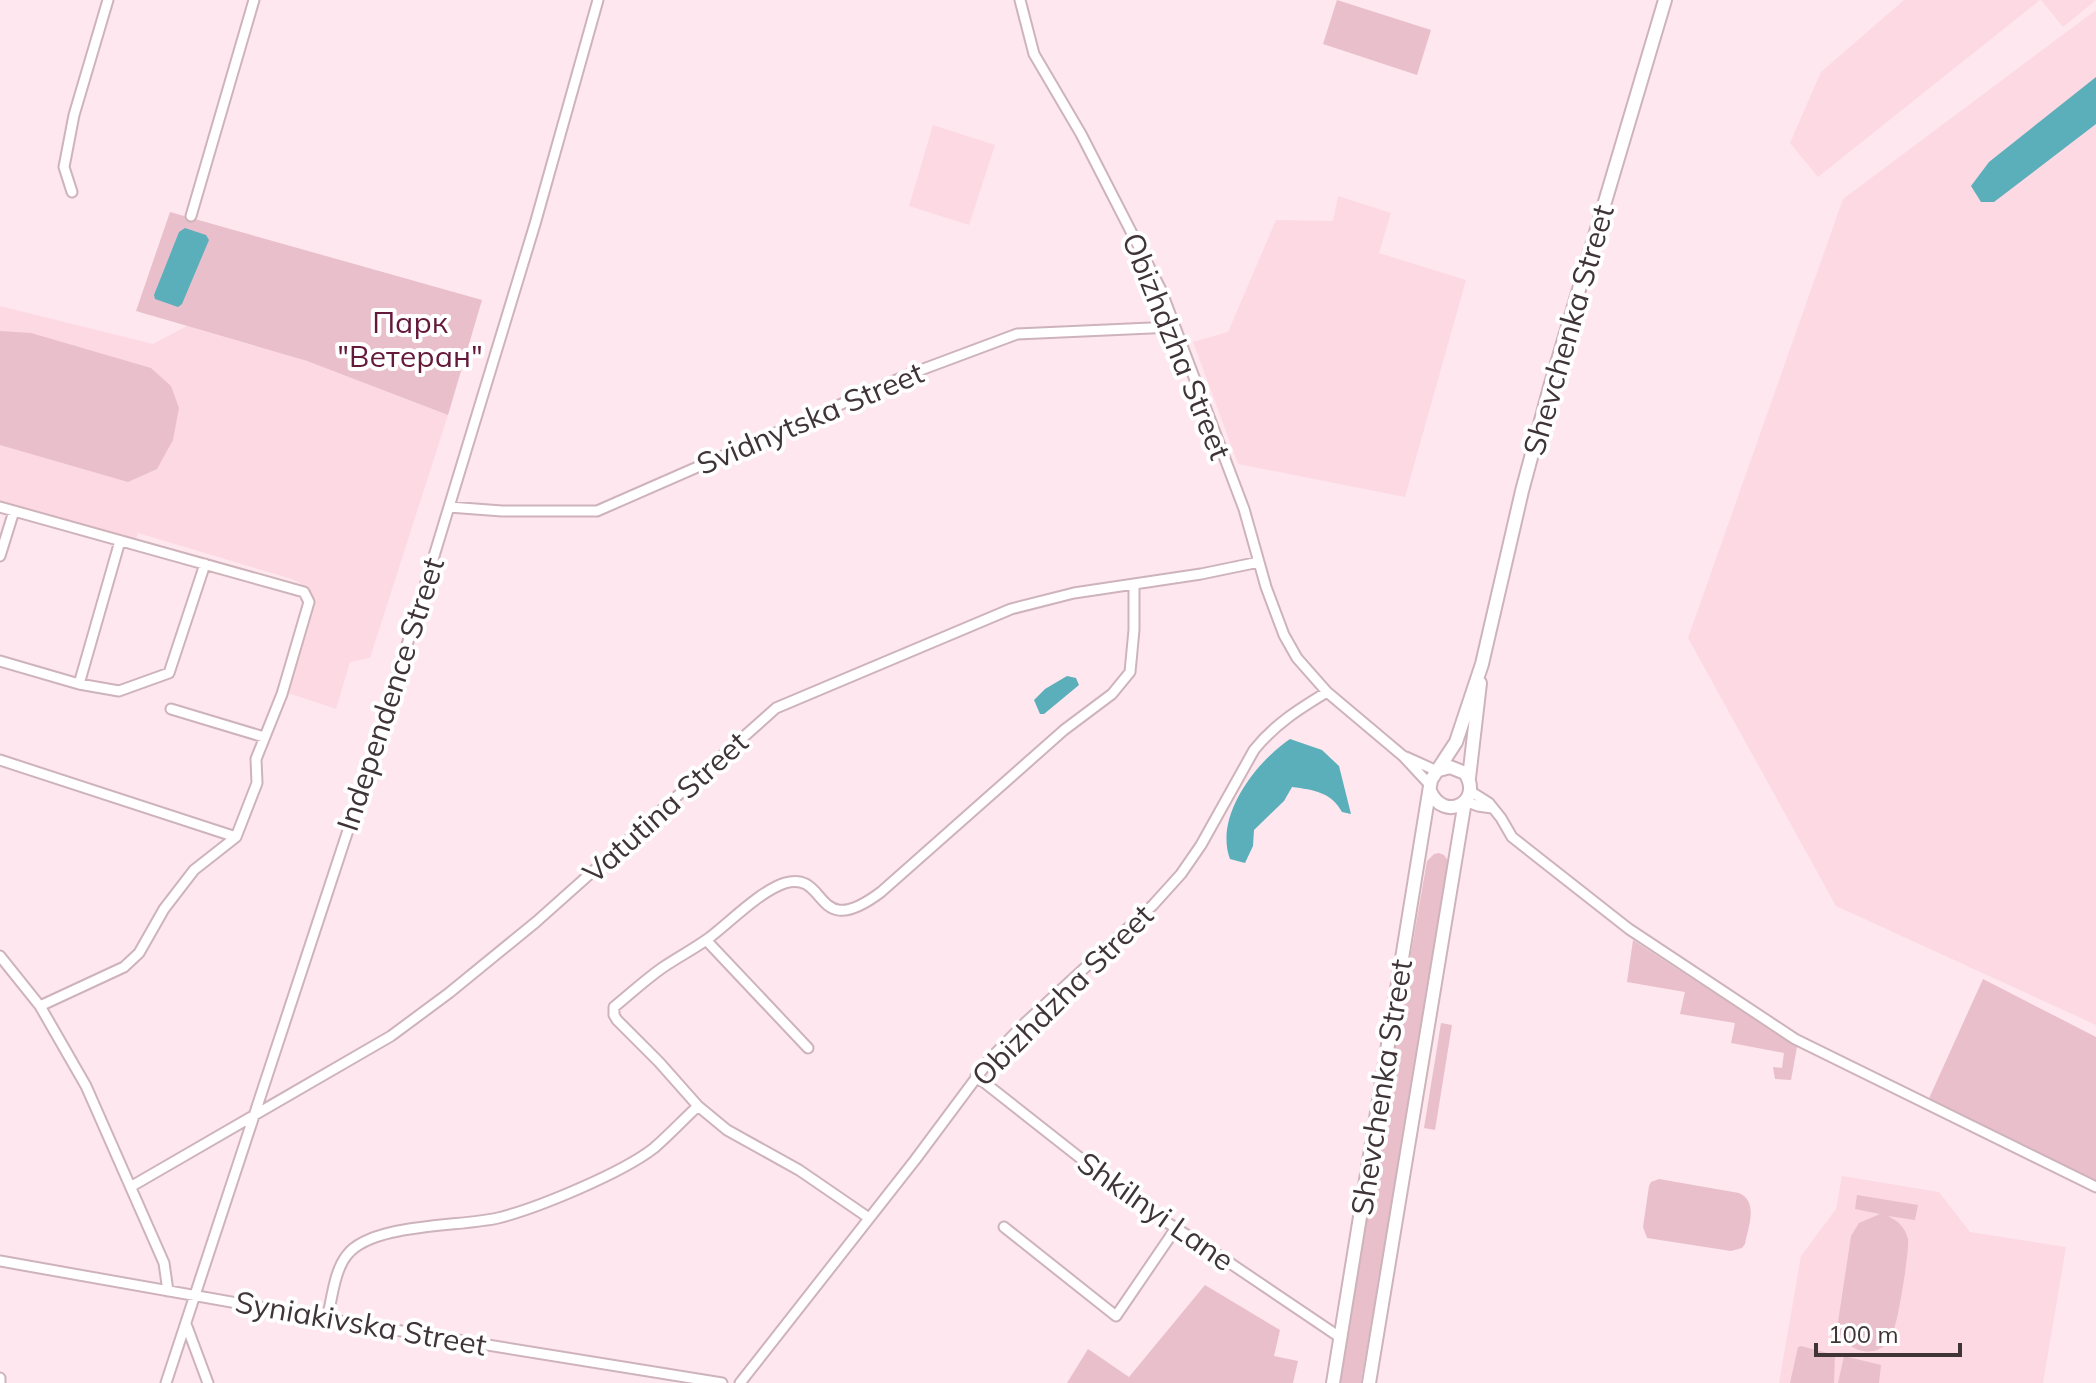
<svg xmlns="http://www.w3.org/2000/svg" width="2096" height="1383" viewBox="0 0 2096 1383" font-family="Mulish,sans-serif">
  <rect width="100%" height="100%" fill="#fee7ee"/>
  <path fill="#fdd9e4" d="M1904 0H2040L1818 177 1790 143 1821 72Z
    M2041 0H2096L2063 27Z
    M2096 10V1025L1836 906 1688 638 1843 199Z
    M933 125 995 145 969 225 909 206Z
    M1338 196 1391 213 1379 253 1466 280 1405 497 1238 464 1193 342 1228 332 1276 220 1333 221Z
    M0 306 153 344 187 326 307 361 448 415 370 658 350 662 336 709 285 692 312 601 308 588 292 579 138 533 135 541 0 503Z
    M1842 1176 1939 1192 1970 1232 2066 1247 2043 1383H1779L1801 1256 1836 1209Z"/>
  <path fill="#e9bfcc" d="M1337 0 1431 30 1417 75 1323 44Z
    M170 212 482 300 448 415 307 361 136 311Z
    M0 331 31 333 151 368 171 386 179 408 173 440 157 469 128 482 0 445Z
    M1439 853 1444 855 1450 864 1361 1383H1336L1427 861 1434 854Z
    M1633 940 1797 1047 1791 1080 1775 1079 1773 1067 1782 1068 1784 1053 1731 1043 1735 1023 1680 1014 1685 992 1627 982Z
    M1983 979 2096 1037V1187L1926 1105Z
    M1441 1023 1452 1025 1435 1130 1424 1128Z
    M1659 1179 1739 1193C1759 1202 1748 1227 1745 1244L1742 1248 1731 1251 1647 1238 1643 1227 1649 1186 1651 1182Z
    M1857 1195 1918 1205 1915 1220 1888 1216C1898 1221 1905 1227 1908 1239 1910 1249 1897 1329 1891 1338 1876 1362 1846 1351 1837 1329L1851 1236 1859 1223 1880 1214 1855 1209Z
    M1205 1285 1280 1330 1274 1356 1298 1361 1293 1383H1067L1088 1349 1129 1377Z
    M1801 1346 1835 1355 1834 1383H1790L1798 1347Z
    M1844 1356 1881 1365 1879 1383H1838Z"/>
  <path fill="#5bafba" d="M2096 77V124L1994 202H1981L1971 186 1989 162Z
    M185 228 206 235 209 240 182 304 178 307 155 299 154 295 179 232Z
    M1067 676 1076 678 1079 685 1044 714H1040L1034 700 1045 689Z
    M1290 739 1322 750 1339 766 1351 814 1342 812C1331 792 1314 790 1292 787L1284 801 1254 830 1253 846 1245 863 1230 859C1214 816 1256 762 1290 739Z"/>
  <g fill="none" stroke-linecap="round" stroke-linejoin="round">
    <defs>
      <path id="minor" d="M1020 0 1034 54 1081 134 1161 290 1244 509 1266 587 1284 635 1297 658 1327 692 1403 756 1430 785
        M72 192 64 167 74 115 108 0
        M191 216 254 0
        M0 507 304 592 309 602 282 694 256 759 257 783 236 837
        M449 507 502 511H597L910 374 1017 334 1173 327
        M0 556 14 511
        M0 661 79 684 119 691 169 673 205 564
        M79 684 120 541
        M171 709 264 737
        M1406 757 1437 771
        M0 760 236 837
        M1470 791 1489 803 1501 818 1512 837 1629 929 1795 1039 2096 1187
        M1465 801 1478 806 1492 808
        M706 940 808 1048
        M0 956 40 1006 86 1086 164 1263 168 1291
        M40 1006 124 967 139 953 164 909 194 870 236 837
        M976 1076 1140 1205 1221 1257 1341 1338
        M132 1186 391 1036 449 993 536 922 776 708 1011 609 1074 593 1201 574 1259 562
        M869 1218 799 1170 727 1130 698 1106 659 1062 617 1020 614 1015V1007C630 994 645 980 662 968 678 957 694 949 709 938 730 922 760 891 785 883 829 870 813 943 881 892L1064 730 1112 694 1130 672 1134 630V585
        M1004 1227 1116 1316 1176 1228
        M0 1261 327 1319 722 1383
        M327 1319C332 1300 334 1271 347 1255 372 1223 459 1227 498 1218 538 1208 622 1173 654 1148 669 1135 683 1120 698 1106
        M186 1324 208 1383
        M0 1378V1383
        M166 1383 382 727 535 224 598 0
        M740 1383 915 1160 991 1058 1025 1023 1153 905 1181 874 1201 845 1254 750C1275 724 1299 709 1327 692"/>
      <path id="major" d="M1469 778 1480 683
        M1430 791C1444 823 1484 802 1465 773L1450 767 1439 770
        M1333 1383 1431 780 1456 742 1482 664 1522 491 1550 387 1665 0
        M1369 1383 1465 801"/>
    </defs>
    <use href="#minor" stroke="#ceb3bb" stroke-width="13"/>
    <use href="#major" stroke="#ceb3bb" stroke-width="16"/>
    <use href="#minor" stroke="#fff" stroke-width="9"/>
    <use href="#major" stroke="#fff" stroke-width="12"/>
  </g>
  <g text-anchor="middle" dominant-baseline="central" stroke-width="8" stroke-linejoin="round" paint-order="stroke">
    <g font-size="30" fill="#64183a" stroke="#fff">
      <text x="410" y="322">Парк<tspan x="410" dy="34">"Ветеран"</tspan></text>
    </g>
    <g font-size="30" fill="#3f3438" stroke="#fff">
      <text transform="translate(1568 330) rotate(-74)">Shevchenka Street</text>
      <text transform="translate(1177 346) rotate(68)">Obizhdzha Street</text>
      <text transform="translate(810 418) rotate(-23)">Svidnytska Street</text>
      <text transform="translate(390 694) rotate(-72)">Independence Street</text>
      <text transform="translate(665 807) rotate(-42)">Vatutina Street</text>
      <text transform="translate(1062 995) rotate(-45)">Obizhdzha Street</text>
      <text transform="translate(1381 1087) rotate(-81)">Shevchenka Street</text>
      <text transform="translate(1156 1211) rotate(35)">Shkilnyi Lane</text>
      <text transform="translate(361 1323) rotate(10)">Syniakivska Street</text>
    </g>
  </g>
  <path d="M1816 1343v12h144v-12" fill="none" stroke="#3f3438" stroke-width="4"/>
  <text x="1828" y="1343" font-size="24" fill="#3f3438" stroke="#ffffff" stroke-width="6" paint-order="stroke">100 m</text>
</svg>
